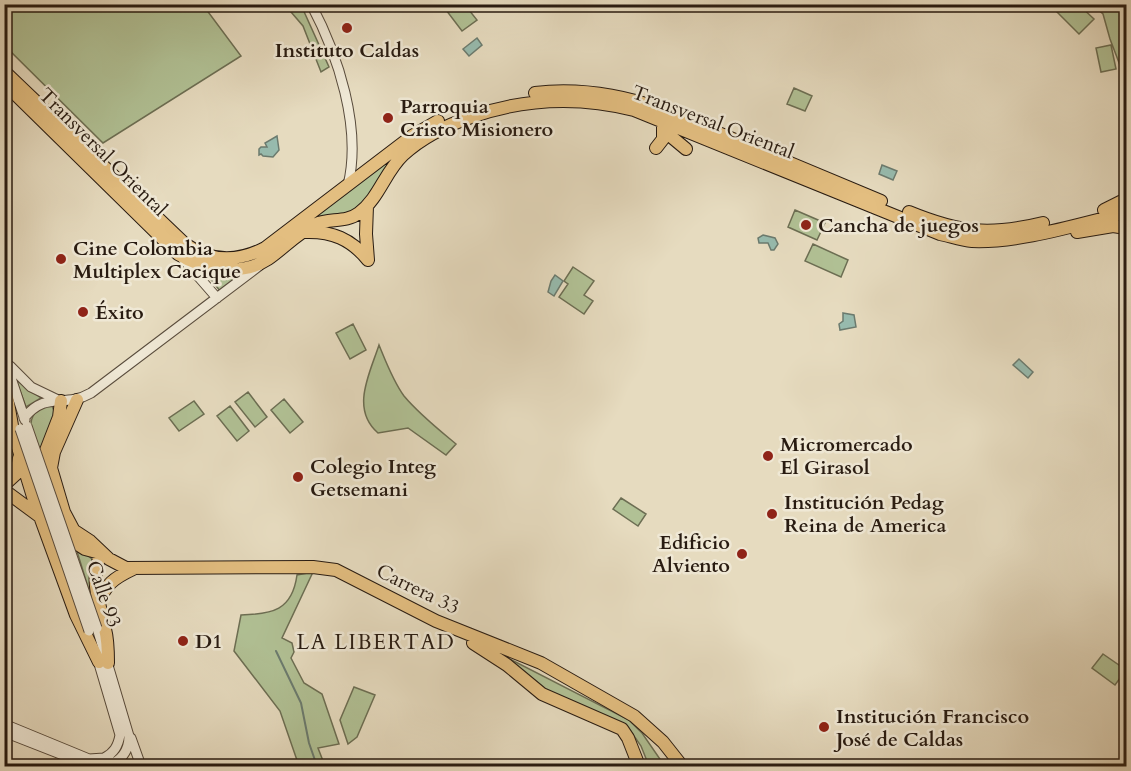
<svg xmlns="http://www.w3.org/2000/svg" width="1131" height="771" viewBox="0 0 1131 771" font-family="Cardo,serif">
  <rect width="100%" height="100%" fill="#e6dbbf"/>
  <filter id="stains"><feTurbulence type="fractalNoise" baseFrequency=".00333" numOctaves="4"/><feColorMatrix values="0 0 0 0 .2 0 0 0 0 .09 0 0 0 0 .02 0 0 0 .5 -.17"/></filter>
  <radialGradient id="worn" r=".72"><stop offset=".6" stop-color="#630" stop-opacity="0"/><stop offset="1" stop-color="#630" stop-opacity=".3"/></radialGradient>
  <path fill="#b1c195" stroke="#6c6e53" stroke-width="1.5" d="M4 5H203L241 56 103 143 9 50 5 56Z
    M285 5H301L329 67 321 72 303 26Z
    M445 5H465L477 20 462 31 443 6Z
    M1052 5H1079L1094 19 1079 34 1051 6Z
    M1093 5H1126V81L1110 39 1103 14Z
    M1111 45 1116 69 1101 72 1096 48Z
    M794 88 812 96 805 111 787 104Z
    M401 150 365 203 354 211 304 224Z
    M795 210 825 223 817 240 788 227Z
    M813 244 848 260 841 277 805 261Z
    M573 267 594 281 584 295 593 301 584 314 559 297 568 284 564 281Z
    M203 269 244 272 220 291Z
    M353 324 366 350 350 359 336 333Z
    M379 345C386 362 393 381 404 396 419 414 438 429 456 444L446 455 408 428 378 433C350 409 370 373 379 345Z
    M16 380 41 398 26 407Z
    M248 392 267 417 255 427 235 402Z
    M284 399 303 422 290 433 271 410Z
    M194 401 204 414 179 431 169 418Z
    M41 406H52L55 413 41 452C33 432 23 423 41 406Z
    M230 406 249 431 237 441 217 416Z
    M13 447 15 454 13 472 5 479V463Z
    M621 498 646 514 638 526 613 509Z
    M75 545 92 559 90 585 92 600Z
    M313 572 282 638 292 643 294 652 291 658 304 683 322 694 339 744 318 748 325 766H299L280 711 234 651 241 615C272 614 292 611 297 575Z
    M496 652 629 720 642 733 664 765 649 766 641 746 628 727 541 688Z
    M1103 654 1126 670 1115 685 1092 668Z
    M354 687 375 695 357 737 348 744 340 720Z"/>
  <path fill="#97bbae" stroke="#6b7b6f" stroke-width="1.5" d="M477 38 482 45 469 56 463 49Z
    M277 136 279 150 273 157 263 156 261 154 259 155V149L261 147H267L265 143Z
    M882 165 897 171 893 180 879 174Z
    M763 235 775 238 778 244 774 250H771L768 243H759L758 238Z
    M555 275 563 281 554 296 548 292 551 281Z
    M843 313 854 315 856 327 840 330 839 324 843 321Z
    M1019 359 1033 372 1028 378 1013 365Z"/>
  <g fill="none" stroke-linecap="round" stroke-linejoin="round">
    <path stroke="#6b7b6f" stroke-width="2" d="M1121 4 1123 23 1126 32
      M276 651 301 703 309 743 317 766"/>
    <defs>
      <path id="minor" d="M311 4C338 55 362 128 348 185
        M183 259 217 298
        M4 357 25 420
        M10 366 31 387 56 399
        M24 418C47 390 63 409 91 393L259 266
        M97 628 129 736C129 751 121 761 107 766
        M97 657 120 735C118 746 114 753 104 758
        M4 724 89 759 104 758 121 766
        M4 732 91 766
        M131 738 141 766"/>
      <path id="major" d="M4 71 185 244C210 262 238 262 265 248L412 136 438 121
        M4 83 178 254C203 269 241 277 268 259 284 248 298 232 316 224 330 218 346 223 359 213 379 198 385 172 403 155 423 136 447 125 474 116 527 98 579 96 634 110L940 234C950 236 961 240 972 241 1020 243 1079 224 1126 213
        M535 93C578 88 621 95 661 109L881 201
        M660 119 668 134 686 149
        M656 148 663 139V127
        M367 206 366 234 368 260
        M1104 210 1126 199
        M909 212C960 233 990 236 1043 223
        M305 232C332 231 351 239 368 260
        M1077 232 1113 226 1126 228
        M5 386 13 431 34 500 76 615 99 662
        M51 465 45 453 59 417 61 401
        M4 485 16 474 19 458
        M4 490 39 516
        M40 517 55 518 90 541 109 559 126 568 313 567 336 570 436 621 541 663 634 716 663 742 682 766
        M73 529 64 512 51 468 54 452 77 400
        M57 531 85 549 100 553
        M101 554C89 580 100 603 105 629 108 640 108 651 108 663
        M99 605C103 585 116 577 133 569
        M473 643 507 665 542 694 622 729 628 738 639 766"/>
    </defs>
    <use href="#minor" stroke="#584b3c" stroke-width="11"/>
    <use href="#major" stroke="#281b11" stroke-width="14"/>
    <use href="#minor" stroke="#efe8d5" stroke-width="9"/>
    <use href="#major" stroke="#e3be80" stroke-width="12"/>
    <defs>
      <path id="minor-bridge" d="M27 426 97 628
        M20 429 89 631"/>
    </defs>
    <use href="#minor-bridge" stroke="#584b3c" stroke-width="11" stroke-linecap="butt"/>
    <use href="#minor-bridge" stroke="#efe8d5" stroke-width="9"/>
  </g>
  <g fill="#8f2418" stroke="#efe8d5" stroke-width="2">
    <circle cx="347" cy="28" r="6"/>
    <circle cx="388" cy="118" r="6"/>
    <circle cx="806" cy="225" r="6"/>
    <circle cx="61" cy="259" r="6"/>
    <circle cx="83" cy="312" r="6"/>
    <circle cx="768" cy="456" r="6"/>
    <circle cx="298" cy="477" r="6"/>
    <circle cx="772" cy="514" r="6"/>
    <circle cx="742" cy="554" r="6"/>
    <circle cx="183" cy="641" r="6"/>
    <circle cx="824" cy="727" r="6"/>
  </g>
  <g text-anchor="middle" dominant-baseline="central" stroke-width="5" stroke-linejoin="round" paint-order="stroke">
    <g font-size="20" font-weight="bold" fill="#281b11" stroke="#efe8d5" text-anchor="start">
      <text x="347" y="50" text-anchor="middle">Instituto Caldas</text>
      <text x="400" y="106">Parroquia<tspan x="400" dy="23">Cristo Misionero</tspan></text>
      <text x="818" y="225">Cancha de juegos</text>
      <text x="73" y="248">Cine Colombia<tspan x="73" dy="23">Multiplex Cacique</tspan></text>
      <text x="95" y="312">Éxito</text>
      <text x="780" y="444">Micromercado<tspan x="780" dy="23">El Girasol</tspan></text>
      <text x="310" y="466">Colegio Integ<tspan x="310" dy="23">Getsemani</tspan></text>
      <text x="784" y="502">Institución Pedag<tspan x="784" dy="23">Reina de America</tspan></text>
      <text x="730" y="542" text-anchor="end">Edificio<tspan x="730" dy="23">Alviento</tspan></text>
      <text x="195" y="641">D1</text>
      <text x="836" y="716">Institución Francisco<tspan x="836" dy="23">José de Caldas</tspan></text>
    </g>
    <g font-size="20" fill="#281b11" stroke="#efe8d5">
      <text transform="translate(713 122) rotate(21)">Transversal Oriental</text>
      <text transform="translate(103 152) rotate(45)">Transversal Oriental</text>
      <text transform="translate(418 589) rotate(26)">Carrera 33</text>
      <text transform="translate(104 594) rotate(71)">Calle 93</text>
    </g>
    <g font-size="21" letter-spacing="1.5" fill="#281b11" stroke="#efe8d5">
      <text x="376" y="642">LA LIBERTAD</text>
    </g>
  </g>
  <rect width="1131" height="771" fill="none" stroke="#e6dbbf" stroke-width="24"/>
  <rect x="6" y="6" width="1119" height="759" fill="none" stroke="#281b11" stroke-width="3"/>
  <rect x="12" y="12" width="1107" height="747" fill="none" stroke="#281b11" stroke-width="1.5"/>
  <rect width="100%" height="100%" filter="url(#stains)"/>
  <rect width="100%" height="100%" fill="url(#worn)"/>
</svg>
